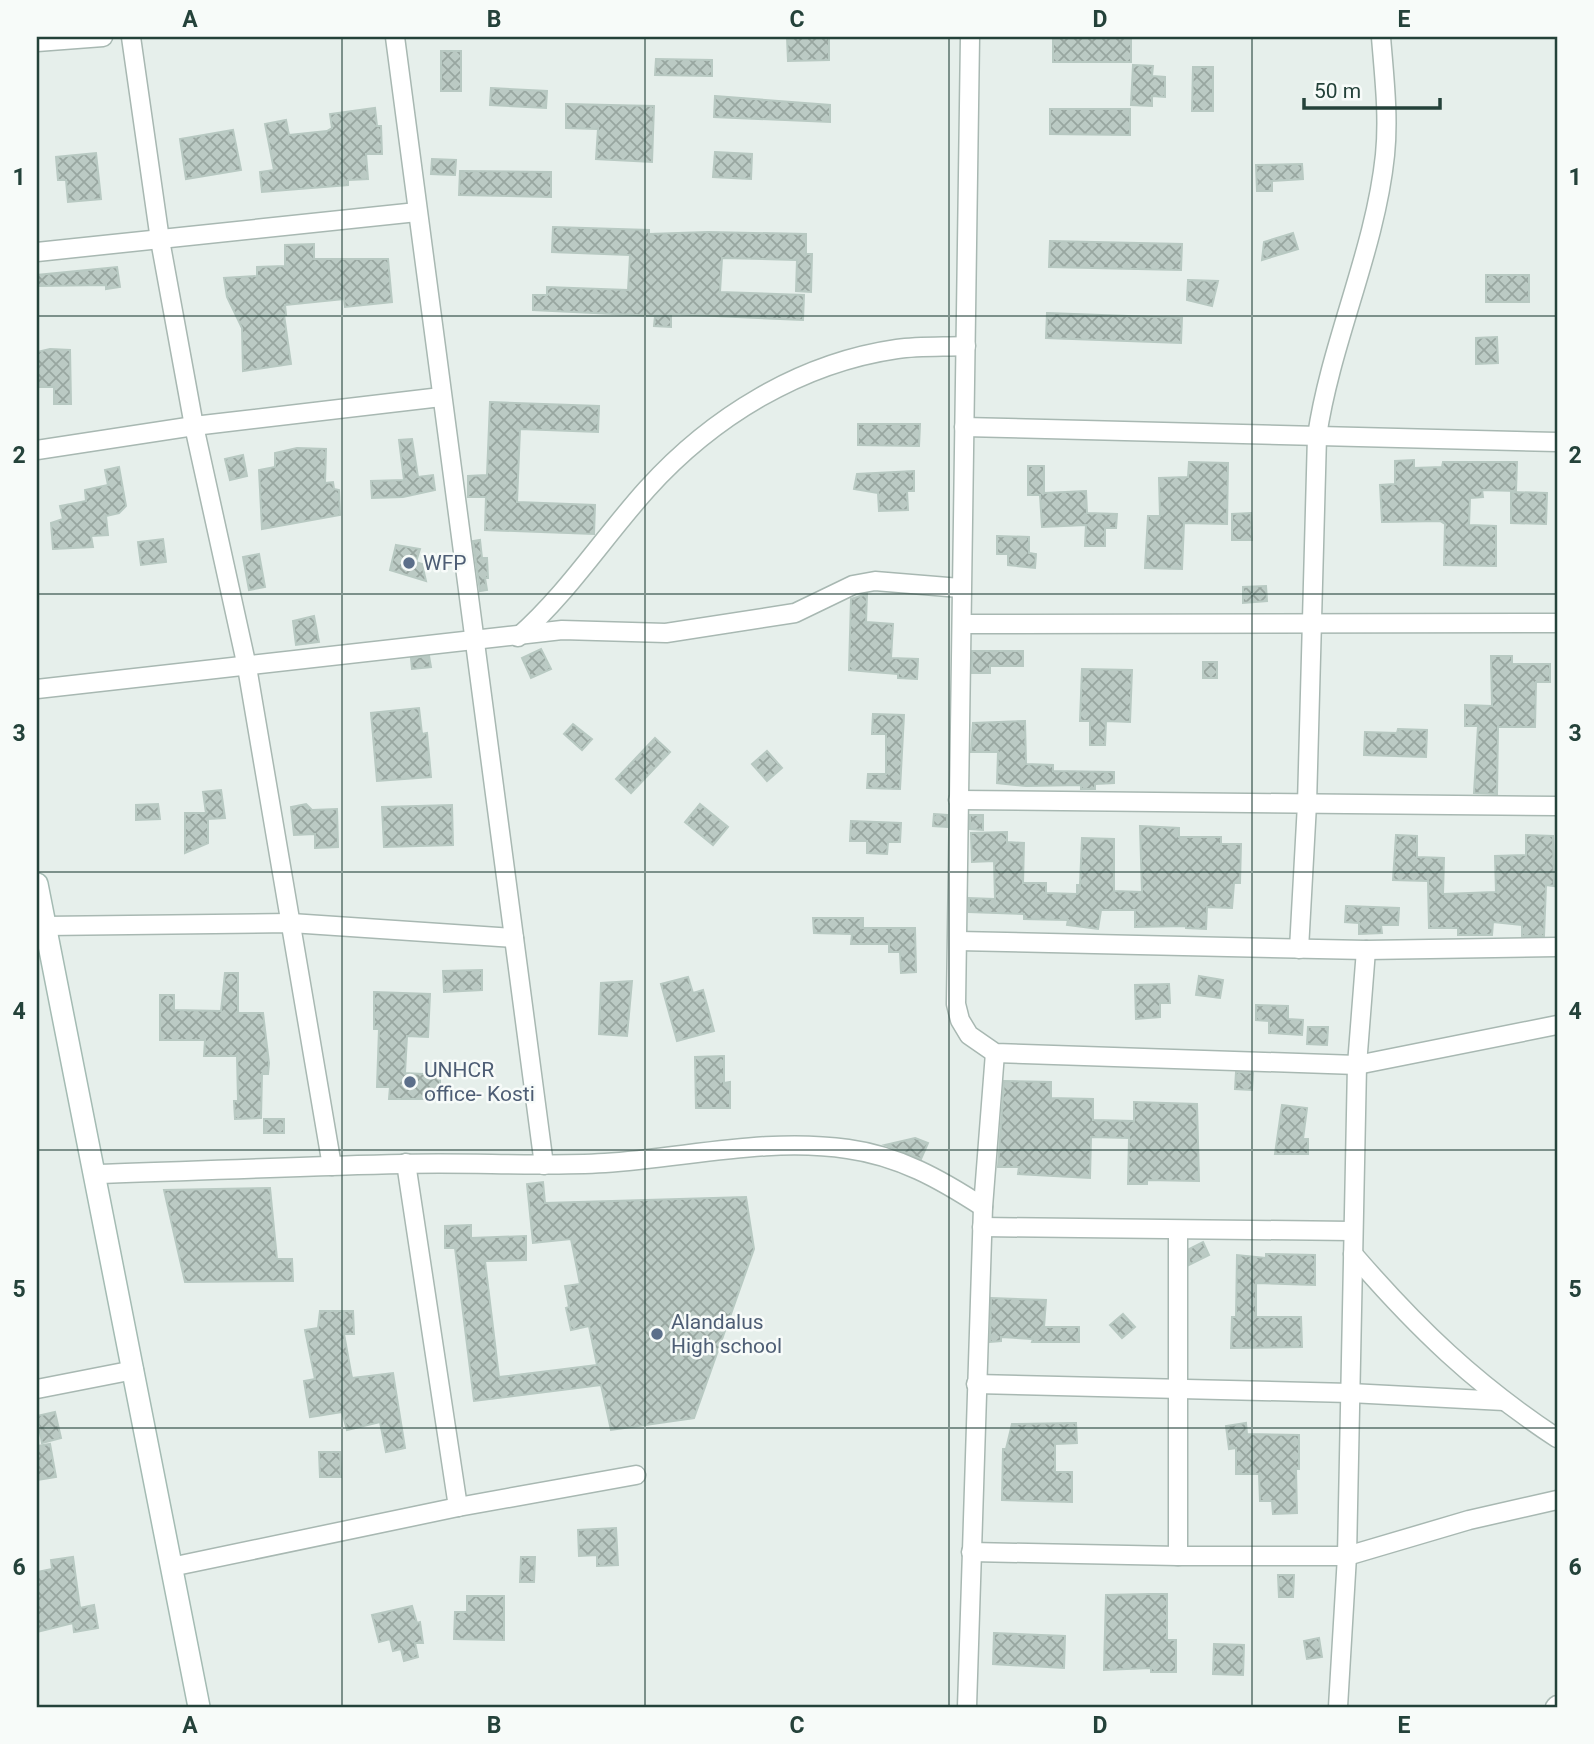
<svg xmlns="http://www.w3.org/2000/svg" width="1594" height="1744" font-family="Roboto,sans-serif">
<style>
.building{fill:url(#building-cross-hatch);stroke:#b8c9c2;stroke-width:2}
.lines{fill:none;stroke-linecap:round;stroke-linejoin:round}
.minor-casing{stroke:#a8b8b2;stroke-width:21}
.secondary-casing{stroke:#a4bbb3;stroke-width:24}
.minor{stroke:#fff;stroke-width:18}
.secondary{stroke:#fff;stroke-width:21}
.grid{fill:none;stroke:#24423a;stroke-width:2;stroke-opacity:0.55}
.service-dot{fill:#5c6f8a;stroke:#f7fbf9;stroke-width:2.5}
.labels{text-anchor:middle;dominant-baseline:central;stroke-width:5;stroke-linejoin:round;paint-order:stroke}
.service-label{font-size:21px;fill:#4e5e75;stroke:#f7fbf9;text-anchor:start}
.neatline{fill:none;stroke:#24423a;stroke-width:2.5}
.grid-label{font-size:23px;text-anchor:middle;font-weight:bold;fill:#24423a}
</style>
<defs>
<pattern id="building-cross-hatch" width="8" height="8" patternUnits="userSpaceOnUse" patternTransform="scale(1.75)"><rect width="8" height="8" fill="#bbcac4"/><path d="M0 0l8 8M0 8l8-8" fill="none" stroke="#98a6a0"/></pattern>
</defs>
<rect width="100%" height="100%" fill="#e6efeb"/>
<g class="building">
<polygon points="787,37 829,37 829,60 788,61"/>
<rect x="1053" y="37" width="78" height="25"/>
<rect x="441" y="51" width="20" height="40"/>
<polygon points="656,59 712,60 712,76 655,75"/>
<polygon points="1133,65 1153,66 1152,76 1165,77 1165,97 1152,96 1152,106 1131,105"/>
<polygon points="1193,67 1213,67 1213,111 1192,111"/>
<polygon points="491,88 547,91 546,108 490,105"/>
<polygon points="715,96 830,105 830,122 714,117"/>
<polygon points="566,104 654,106 652,162 596,159 598,129 566,128"/>
<polygon points="375,108 377,126 381,126 382,154 366,154 368,179 348,180 348,185 262,192 260,172 274,170 265,124 286,120 289,135 327,131 332,128 330,114"/>
<polygon points="1050,109 1130,109 1130,135 1050,134"/>
<polygon points="233,130 241,170 186,179 180,139"/>
<polygon points="715,152 752,154 751,179 713,177"/>
<polygon points="96,153 101,199 68,202 66,180 58,180 56,157"/>
<polygon points="432,159 456,160 455,175 431,174"/>
<polygon points="1302,164 1303,179 1272,181 1272,191 1257,191 1256,165"/>
<polygon points="460,171 551,172 551,197 459,195"/>
<polygon points="553,227 649,230 649,234 708,232 806,234 806,254 812,254 811,292 796,291 797,260 722,258 720,292 804,295 803,320 671,314 671,327 654,326 655,316 533,310 533,295 547,295 547,287 628,290 630,255 552,252"/>
<polygon points="1293,233 1298,249 1262,260 1264,242"/>
<polygon points="1050,241 1182,244 1181,270 1049,267"/>
<polygon points="314,244 314,259 388,259 392,302 345,307 344,299 285,305 286,315 284,315 291,364 243,371 242,328 227,297 224,278 257,276 257,267 285,266 285,245"/>
<polygon points="117,267 120,287 106,289 106,285 37,286 37,275"/>
<rect x="1486" y="275" width="43" height="27"/>
<polygon points="1188,280 1218,281 1212,306 1187,300"/>
<polygon points="1047,313 1182,318 1181,343 1046,338"/>
<polygon points="1497,337 1498,363 1476,364 1476,338"/>
<polygon points="50,349 70,350 71,404 54,404 54,387 37,387 37,352"/>
<polygon points="490,402 599,406 598,432 520,429 517,502 595,505 594,534 485,530 486,497 468,497 468,476 487,475"/>
<polygon points="858,424 920,424 919,446 858,445"/>
<polygon points="412,439 418,477 433,475 435,490 403,497 372,498 371,481 404,480 399,440"/>
<polygon points="297,448 326,449 325,483 333,482 334,489 339,490 340,515 262,529 259,470 275,467 275,453"/>
<polygon points="243,455 247,476 230,480 225,459"/>
<polygon points="1414,460 1414,468 1442,467 1443,462 1517,462 1516,491 1482,490 1483,497 1470,498 1469,525 1496,526 1496,566 1444,565 1445,524 1440,521 1382,522 1380,485 1395,484 1395,461"/>
<polygon points="1189,462 1228,463 1227,524 1184,523 1182,569 1145,568 1148,516 1160,516 1159,478 1188,477"/>
<polygon points="1028,466 1044,466 1044,493 1086,491 1087,513 1117,514 1116,528 1105,528 1105,546 1085,546 1086,525 1042,527 1040,495 1028,495"/>
<polygon points="119,467 126,506 119,513 106,516 108,535 91,536 93,547 53,549 51,523 63,519 60,506 86,501 85,490 108,485 105,470"/>
<polygon points="914,471 914,491 907,491 908,510 879,511 878,493 854,489 857,474"/>
<polygon points="1511,492 1547,493 1546,524 1511,523"/>
<polygon points="1251,513 1252,540 1232,540 1232,514"/>
<polygon points="997,536 1029,537 1029,553 1036,554 1035,568 1008,565 1008,554 997,554"/>
<polygon points="163,539 166,562 141,565 138,542"/>
<polygon points="480,540 482,558 487,558 488,578 485,578 487,590 480,591 473,541"/>
<polygon points="396,545 420,549 416,562 422,564 426,581 390,570"/>
<polygon points="259,554 265,587 249,590 243,557"/>
<polygon points="1266,586 1267,601 1243,603 1243,587"/>
<polygon points="867,594 866,622 893,624 891,658 918,659 917,679 898,678 898,674 849,670 851,599"/>
<polygon points="314,616 319,642 296,645 293,621"/>
<polygon points="541,649 551,669 531,678 522,658"/>
<polygon points="972,651 1023,651 1023,666 990,666 990,673 972,673"/>
<polygon points="429,656 431,667 412,669 411,658"/>
<polygon points="1491,656 1512,656 1512,664 1550,664 1550,682 1536,682 1535,727 1498,727 1497,794 1474,793 1478,726 1465,726 1465,705 1492,706"/>
<rect x="1203" y="662" width="14" height="16"/>
<polygon points="1082,669 1132,670 1130,722 1106,721 1105,745 1090,745 1090,721 1080,721"/>
<polygon points="419,708 422,734 427,733 431,777 377,781 371,713"/>
<polygon points="873,714 904,715 900,789 867,788 868,774 886,774 886,734 872,734"/>
<polygon points="1025,721 1026,764 1053,765 1053,771 1114,772 1114,783 1095,784 1095,789 1081,789 1081,785 1026,786 997,783 998,752 971,752 973,723"/>
<polygon points="573,724 592,739 582,750 564,734"/>
<polygon points="1398,729 1427,730 1426,757 1364,755 1365,732 1397,733"/>
<polygon points="655,738 670,752 631,793 616,779"/>
<polygon points="767,751 782,768 767,781 752,764"/>
<polygon points="221,790 225,818 208,819 208,843 185,853 185,813 206,813 203,792"/>
<polygon points="158,804 160,819 136,820 136,805"/>
<polygon points="306,804 312,810 337,809 338,847 315,848 315,834 294,835 291,807"/>
<polygon points="700,804 728,827 713,845 685,822"/>
<polygon points="452,805 453,845 384,847 382,807"/>
<polygon points="934,814 947,815 947,827 933,826"/>
<polygon points="970,815 983,815 983,830 970,829"/>
<polygon points="851,821 901,823 900,842 888,842 887,854 867,853 867,841 850,841"/>
<polygon points="1140,826 1179,828 1179,837 1221,837 1221,844 1241,844 1240,883 1234,883 1232,908 1207,907 1206,929 1186,928 1186,926 1135,927 1135,910 1101,910 1098,929 1067,925 1068,920 1024,919 1024,914 969,912 969,898 995,899 994,861 972,862 971,833 1007,832 1007,842 1024,843 1023,883 1046,883 1046,893 1077,894 1077,885 1080,885 1082,838 1114,839 1114,891 1142,892"/>
<polygon points="1396,835 1417,836 1417,857 1444,858 1443,894 1496,892 1495,856 1526,855 1526,835 1553,836 1554,886 1546,885 1544,936 1522,936 1522,925 1493,922 1492,935 1458,935 1458,928 1429,928 1428,881 1393,880"/>
<polygon points="1346,906 1399,908 1398,925 1381,925 1382,933 1359,934 1359,923 1345,922"/>
<polygon points="813,918 863,918 863,928 915,928 916,972 901,973 900,952 889,952 889,944 851,944 852,934 814,933"/>
<polygon points="482,970 482,990 444,992 443,971"/>
<polygon points="225,973 238,973 238,1013 263,1013 269,1063 268,1074 262,1074 261,1118 235,1119 234,1101 238,1101 237,1056 204,1056 205,1040 160,1040 160,995 174,995 174,1010 221,1011"/>
<polygon points="1199,976 1223,980 1220,998 1196,995"/>
<polygon points="688,977 693,993 703,990 714,1031 677,1041 661,984"/>
<polygon points="632,981 627,1036 599,1034 601,983"/>
<polygon points="1169,984 1170,1003 1160,1003 1160,1017 1136,1019 1135,985"/>
<polygon points="374,992 430,994 428,1037 407,1036 405,1073 440,1075 440,1099 389,1099 390,1087 377,1087 379,1029 374,1029"/>
<polygon points="1256,1005 1288,1006 1288,1019 1303,1020 1302,1035 1269,1033 1269,1021 1256,1020"/>
<polygon points="1308,1027 1328,1027 1327,1045 1307,1044"/>
<polygon points="724,1056 724,1083 730,1082 730,1108 696,1108 695,1057"/>
<polygon points="1236,1072 1253,1073 1252,1090 1235,1089"/>
<polygon points="1004,1081 1051,1082 1051,1098 1093,1099 1093,1120 1134,1121 1134,1102 1197,1104 1199,1181 1147,1180 1147,1184 1128,1184 1129,1138 1091,1137 1090,1178 1018,1174 1019,1167 998,1167"/>
<polygon points="1282,1105 1307,1108 1303,1139 1308,1139 1308,1154 1275,1154"/>
<rect x="264" y="1119" width="20" height="14"/>
<polygon points="915,1138 928,1143 921,1159 885,1145"/>
<polygon points="543,1182 545,1203 746,1197 754,1249 694,1418 611,1430 601,1385 474,1401 455,1248 445,1248 445,1226 471,1225 471,1238 526,1236 526,1260 485,1261 499,1377 597,1365 589,1326 571,1330 566,1308 569,1307 565,1286 580,1284 571,1239 533,1243 527,1184"/>
<polygon points="270,1188 277,1259 292,1259 293,1281 185,1282 164,1190"/>
<polygon points="1203,1242 1209,1255 1189,1265 1189,1249"/>
<polygon points="1266,1254 1315,1255 1315,1285 1256,1283 1256,1317 1301,1317 1302,1347 1231,1348 1232,1317 1236,1317 1237,1255 1266,1258"/>
<polygon points="991,1298 1046,1300 1044,1327 1079,1327 1079,1342 1032,1342 1033,1339 1001,1337 1001,1341 990,1342"/>
<polygon points="320,1311 353,1311 354,1334 344,1334 352,1378 393,1373 405,1448 386,1452 380,1422 347,1430 342,1412 310,1417 304,1381 315,1379 305,1330 318,1328"/>
<polygon points="1123,1314 1135,1327 1122,1338 1110,1325"/>
<polygon points="55,1412 61,1438 42,1443 37,1416"/>
<polygon points="1076,1423 1077,1443 1055,1444 1055,1472 1072,1472 1072,1502 1002,1500 1003,1449 1006,1449 1012,1424"/>
<polygon points="1246,1423 1247,1434 1299,1435 1299,1469 1296,1469 1297,1513 1273,1514 1272,1501 1260,1501 1259,1474 1236,1474 1236,1448 1229,1449 1226,1426"/>
<polygon points="50,1444 56,1477 37,1480 37,1446"/>
<polygon points="319,1452 340,1452 341,1477 320,1477"/>
<polygon points="616,1528 618,1565 597,1566 597,1555 579,1556 578,1530"/>
<polygon points="73,1557 80,1608 94,1605 98,1628 74,1632 73,1623 37,1632 37,1572 52,1569 51,1560"/>
<polygon points="521,1557 535,1557 534,1582 520,1582"/>
<polygon points="1278,1575 1294,1575 1293,1597 1279,1597"/>
<polygon points="1150,1594 1167,1594 1167,1640 1176,1640 1176,1672 1151,1672 1151,1668 1104,1670 1106,1595"/>
<polygon points="467,1596 504,1596 504,1640 454,1639 455,1612 467,1612"/>
<polygon points="412,1606 417,1623 420,1622 423,1643 415,1643 418,1657 404,1661 401,1649 393,1651 390,1639 379,1642 372,1615"/>
<polygon points="994,1633 1065,1636 1064,1668 993,1664"/>
<polygon points="1319,1638 1322,1657 1307,1659 1304,1641"/>
<polygon points="1214,1644 1244,1645 1243,1675 1213,1674"/>
</g>
<g class="lines">
<g class="minor-casing">
<g id="minor">
<polyline points="131,37 160,240 194,426 247,667 332,1166"/>
<polyline points="395,37 544,1165"/>
<polyline points="970,37 956,1004 960,1020 969,1035 995,1053 1357,1065 1557,1025"/>
<polyline points="37,42 103,37"/>
<polyline points="37,252 417,212"/>
<polyline points="964,427 1557,442"/>
<polyline points="37,450 194,426 441,397"/>
<polyline points="962,624 1557,623"/>
<path d="M518,637C567,594 603,538 647,489C712,417 800,363 897,349C919,346 943,347 966,346"/>
<polyline points="37,689 562,630 666,633 795,613 853,585 875,581 960,588"/>
<polyline points="958,800 1557,806"/>
<polyline points="45,926 291,923 514,938"/>
<polyline points="958,941 1366,950 1557,947"/>
<path d="M1299,949L1307,804L1317,436C1331,341 1375,251 1385,155C1389,116 1384,75 1381,37"/>
<polyline points="406,1163 458,1507"/>
<path d="M96,1174C198,1171 301,1166 403,1164C471,1162 538,1167 605,1163C686,1158 766,1137 848,1149C899,1156 940,1179 983,1207"/>
<polyline points="982,1227 1352,1231"/>
<path d="M1353,1254C1417,1328 1475,1384 1557,1438"/>
<polyline points="976,1384 1350,1393 1504,1401"/>
<polyline points="37,1389 134,1370"/>
<polyline points="971,1552 1178,1556 1347,1556 1469,1520 1557,1500"/>
<polyline points="1178,1556 1178,1230"/>
<polyline points="171,1567 458,1507 636,1475"/>
<polyline points="967,1707 983,1207 995,1053"/>
<polyline points="1338,1707 1347,1556 1357,1065 1366,950"/>
<polyline points="1555,1707 1557,1705"/>
</g>
</g>
<g class="secondary-casing">
<polyline id="secondary" points="37,884 199,1707"/>
</g>
<use href="#minor" class="minor"/>
<use href="#secondary" class="secondary"/>
</g>
<path class="grid" d="M342,37V1707M645,37V1707M949,37V1707M1252,37V1707M37,316H1557M37,594H1557M37,872H1557M37,1150H1557M37,1428H1557"/>
<g class="service-dot">
<circle cx="409" cy="563" r="7"/>
<circle cx="410" cy="1082" r="7"/>
<circle cx="657" cy="1334" r="7"/>
</g>
<g class="labels">
<g class="service-label">
<text x="423" y="563">WFP</text>
<text x="424" y="1070">UNHCR<tspan x="424" dy="24">office- Kosti</tspan></text>
<text x="671" y="1322">Alandalus<tspan x="671" dy="24">High school</tspan></text>
</g>
</g>
<rect width="1594" height="1744" fill="none" stroke="#f7fbf9" stroke-width="77"/>
<path d="M1304 98v10h136v-10" fill="none" stroke="#24423a" stroke-width="3.5"/>
<text x="1314" y="98" font-size="21" fill="#24423a" stroke="#f7fbf9" stroke-width="5" paint-order="stroke">50 m</text>
<rect x="38" y="38" width="1518" height="1668" class="neatline"/>
<g class="grid-label">
<text x="190" y="27">A</text>
<text x="494" y="27">B</text>
<text x="797" y="27">C</text>
<text x="1100" y="27">D</text>
<text x="1404" y="27">E</text>
<text x="19" y="185">1</text>
<text x="1575" y="185">1</text>
<text x="19" y="463">2</text>
<text x="1575" y="463">2</text>
<text x="19" y="741">3</text>
<text x="1575" y="741">3</text>
<text x="19" y="1019">4</text>
<text x="1575" y="1019">4</text>
<text x="19" y="1297">5</text>
<text x="1575" y="1297">5</text>
<text x="19" y="1575">6</text>
<text x="1575" y="1575">6</text>
<text x="190" y="1733">A</text>
<text x="494" y="1733">B</text>
<text x="797" y="1733">C</text>
<text x="1100" y="1733">D</text>
<text x="1404" y="1733">E</text>
</g>
</svg>
